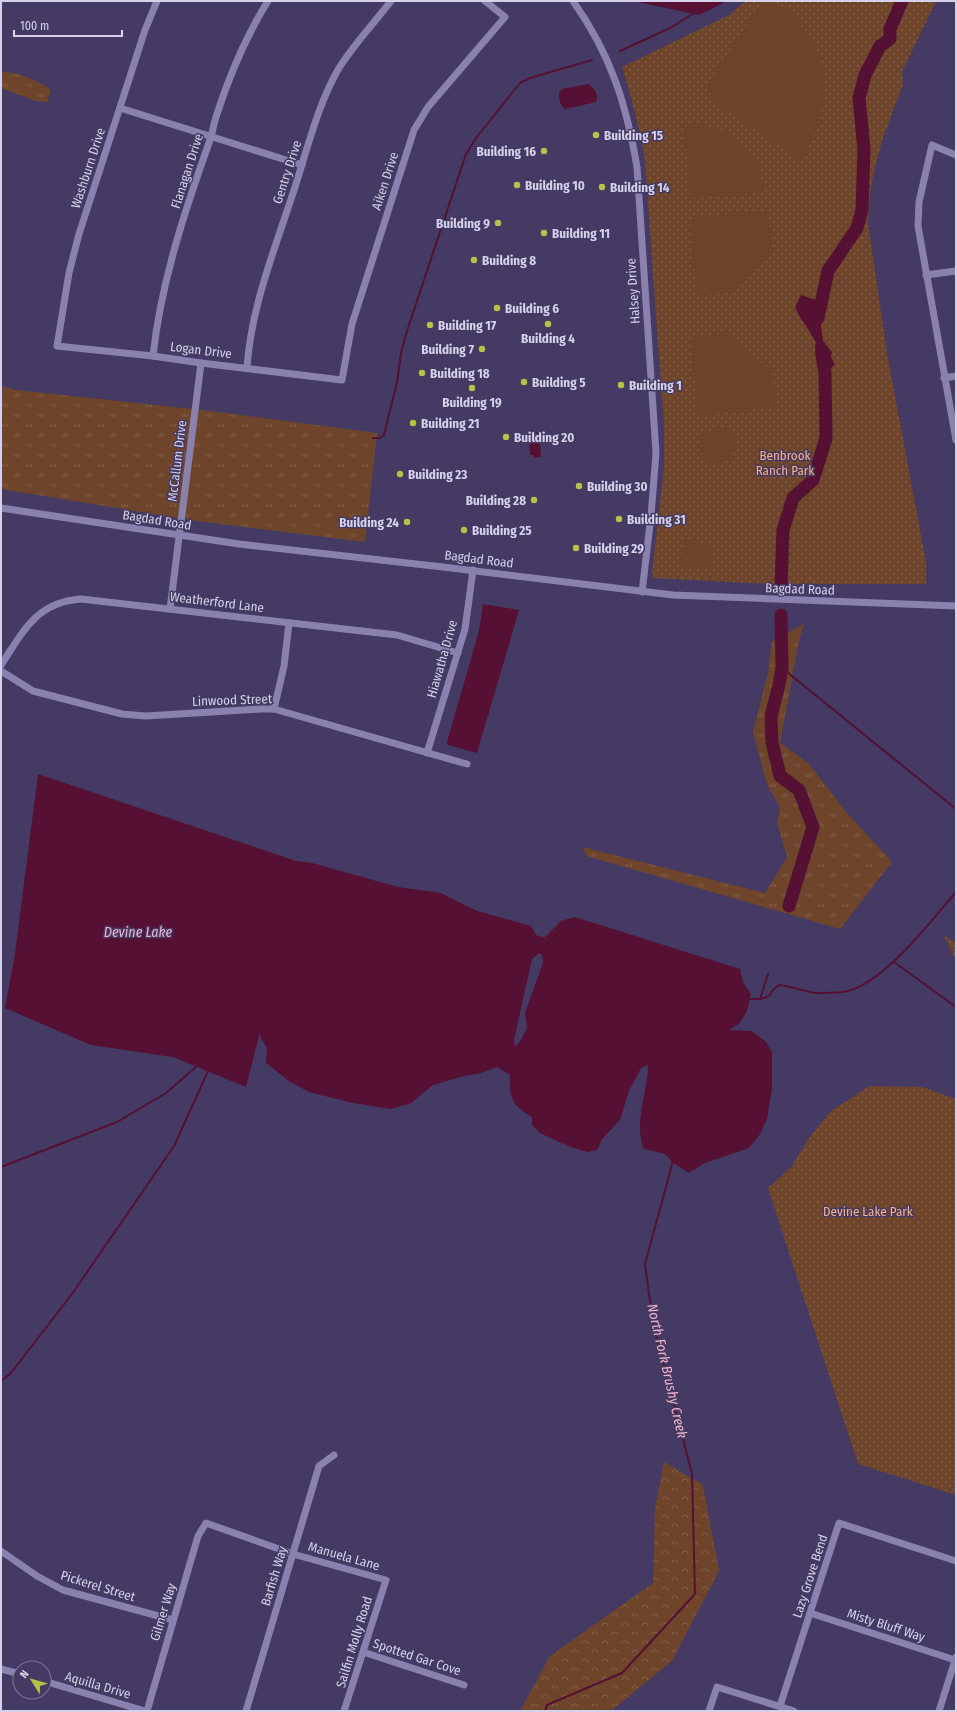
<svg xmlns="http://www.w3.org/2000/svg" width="957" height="1712" font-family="'Fira Sans Condensed',sans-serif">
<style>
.grass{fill:url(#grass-tufts)}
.forest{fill:url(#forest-crowns)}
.park{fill:url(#park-dots)}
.pitch{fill:#6e452a}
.water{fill:#551033;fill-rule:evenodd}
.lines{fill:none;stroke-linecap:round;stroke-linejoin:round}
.stream{stroke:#551033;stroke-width:2}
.river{stroke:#551033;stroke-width:13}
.minor{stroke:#8a81af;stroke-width:7}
.poi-dot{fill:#b7c148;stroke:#443a63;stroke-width:1.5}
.labels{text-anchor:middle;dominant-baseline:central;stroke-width:3;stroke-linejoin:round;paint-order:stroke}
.poi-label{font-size:13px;font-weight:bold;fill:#d5d1ea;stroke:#443a63;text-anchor:start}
.street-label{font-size:13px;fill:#d5d1ea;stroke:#443a63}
.park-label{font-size:13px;fill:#fbb07f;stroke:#443a63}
.water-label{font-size:14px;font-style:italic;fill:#f3b3cc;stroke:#443a63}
</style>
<defs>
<pattern id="grass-tufts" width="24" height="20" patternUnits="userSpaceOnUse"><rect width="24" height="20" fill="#6e452a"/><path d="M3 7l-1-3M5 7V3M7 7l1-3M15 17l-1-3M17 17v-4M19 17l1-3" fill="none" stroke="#825f49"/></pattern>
<pattern id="forest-crowns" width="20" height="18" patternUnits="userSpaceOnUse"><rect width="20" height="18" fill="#6e452a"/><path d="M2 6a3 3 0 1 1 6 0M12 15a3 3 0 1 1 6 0" fill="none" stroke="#825f49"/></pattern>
<pattern id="park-dots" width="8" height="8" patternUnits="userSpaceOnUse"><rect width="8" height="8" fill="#6e452a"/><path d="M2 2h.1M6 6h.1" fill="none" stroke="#825f49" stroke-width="1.8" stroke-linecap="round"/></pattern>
</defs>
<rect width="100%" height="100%" fill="#443a63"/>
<g class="grass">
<path d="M1,71C18,73 37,79 51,90L47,102L36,101L1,88Z"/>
<polygon points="1,386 16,390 202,410 377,433 365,542 196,521 1,489"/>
<polygon points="804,624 798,645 780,743 808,763 847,813 892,862 840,929 587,856 582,847 765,893 787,857 777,823 780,807 767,785 753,732 768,673 772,641"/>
</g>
<polygon class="forest" points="664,1462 703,1485 719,1571 672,1661 611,1711 520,1711 550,1656 653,1583 655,1509"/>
<g class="park">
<path d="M745,1H936L902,72L903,84L883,138L875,167L870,193L868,223L887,353L926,562V584H768L653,578L652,572L664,467V427L645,161C640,129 632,99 622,67L731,14Z"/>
<polygon points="944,935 956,943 956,961"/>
<polygon points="870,1086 922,1087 956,1099 956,1495 858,1464 768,1188 792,1166 809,1138 831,1111"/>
</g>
<g class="pitch">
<path d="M763,1C777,1 787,9 796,19C836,62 830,114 800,160L711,100L708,84Z"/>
<path d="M698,125C738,129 761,153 764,193L694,198L689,193L684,126Z"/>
<polygon points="769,211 772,248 734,292 696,295 690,222 695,216"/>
<polygon points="729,333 773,372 775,408 704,415 696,410 691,336"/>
<path d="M727,428C738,437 737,446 731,458C719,464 714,465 702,458L701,434L703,431Z"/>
<polygon points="685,540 713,544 714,558 709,568 684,570 680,566"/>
</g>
<g class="water">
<polygon points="633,1 727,1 699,15"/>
<path d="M589,84C595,90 599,93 596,102L565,109C560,105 559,100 559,93L562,89Z"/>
<path d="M801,295L825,303L820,317L823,341L832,352L831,356L835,365L832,367L829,373L824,372C818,365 813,352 816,343C810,330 800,320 795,307Z"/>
<polygon points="539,432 541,457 534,458 533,455 530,455 529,436 533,436 533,433"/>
<polygon points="483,604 519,610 477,753 448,745 447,742 479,631"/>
<path d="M38,774L296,861L312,863L398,887L441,893L477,911L531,926L536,935L544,938L561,921L575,917L740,969L743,982L751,994L747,1011L740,1023L729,1030L752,1031L766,1042L772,1052V1088L767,1119L760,1134L749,1148L705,1163L689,1173L673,1163L665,1154L644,1149C633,1124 648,1091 648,1065L641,1068L629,1091L620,1120L602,1139L597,1150L587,1152L568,1146L540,1133L532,1125V1117C513,1106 508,1097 510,1075L497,1067L478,1074L464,1076L433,1085L411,1103L391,1109L353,1103L309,1092L289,1081L266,1063L267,1048L260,1036L261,1028L246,1087L173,1057L91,1045L5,1008L15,954ZM539,953L542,955L543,963L525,1013L527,1028L521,1040L515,1047L514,1040L532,959Z"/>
</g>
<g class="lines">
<g class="stream">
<polyline points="620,51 670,28 694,13"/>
<polyline points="373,438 380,438 384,435 397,382 401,353 406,334 466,154 476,138 520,83 530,78 592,60"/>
<polyline points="782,668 956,809"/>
<polyline points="894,962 956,1007"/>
<polyline points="749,999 760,999 768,974"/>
<path d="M760,999L769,996L773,990L779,985C792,986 803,991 815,993C823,993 834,993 843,992C881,987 931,921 956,892"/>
<polyline points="1,1167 117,1122 166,1093 197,1066"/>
<polyline points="1,1381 11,1373 72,1294 174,1146 208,1071"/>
<polyline points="545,1711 547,1705 622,1673 695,1594 692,1474 653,1323 645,1264 673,1161"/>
</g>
<g class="river">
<polyline points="818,318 828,271 857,228 862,210 864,149 859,98 865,75 880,46 890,39 890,29 902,1"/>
<polyline points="781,585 783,530 793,498 813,480 826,438 825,373 822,355"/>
<polyline points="781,615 782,668 779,685 771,716 772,742 780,776 799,790 813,827 789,906"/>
</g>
<g class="minor">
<polyline points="157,1 145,30 79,234 69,273 57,346 153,356 201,363 342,380 352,324 414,130 428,107 505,17 485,1"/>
<path d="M573,1C611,55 626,103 637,167L656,453L651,516L642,592"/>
<polyline points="120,108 302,165"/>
<polyline points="956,155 932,145 919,202 918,226 956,440"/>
<polyline points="926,275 956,271"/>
<path d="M153,356C161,282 185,210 210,140C213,131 214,122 217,114C230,74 246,36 268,1"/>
<path d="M247,368C251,306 276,246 295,187C308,147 318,104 339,68C354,44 374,23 391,1"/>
<polyline points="944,378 956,376"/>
<polyline points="1,508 239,544 443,567 673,595 956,606"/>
<polyline points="170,609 201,363"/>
<path d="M1,665C23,632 36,602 81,599L397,635L458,653"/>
<polyline points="1,671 33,691 122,714 146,716 261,709 274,709 467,764"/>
<polyline points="274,709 284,666 289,623"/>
<polyline points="427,753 465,629 473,570"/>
<polyline points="1,1551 37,1576 63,1590 173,1620"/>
<polyline points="810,1613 955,1660"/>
<polyline points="363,1652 464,1685"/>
<polyline points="1,1669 20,1674"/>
<polyline points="44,1681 145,1711"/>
<polyline points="780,1706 839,1523 956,1561"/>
<polyline points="147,1711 198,1536 206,1523 293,1554 386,1580 344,1711"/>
<polyline points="246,1711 319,1466 334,1455"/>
<polyline points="709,1711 717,1687 794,1711"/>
<polyline points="939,1711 956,1657"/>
</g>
</g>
<g class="poi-dot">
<circle cx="596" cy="135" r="4"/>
<circle cx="544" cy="151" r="4"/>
<circle cx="517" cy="185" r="4"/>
<circle cx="602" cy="187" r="4"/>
<circle cx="498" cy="223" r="4"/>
<circle cx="544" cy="233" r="4"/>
<circle cx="474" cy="260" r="4"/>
<circle cx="497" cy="308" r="4"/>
<circle cx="548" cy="324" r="4"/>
<circle cx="430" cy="325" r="4"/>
<circle cx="482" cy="349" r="4"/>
<circle cx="422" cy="373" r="4"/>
<circle cx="524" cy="382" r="4"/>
<circle cx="621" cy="385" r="4"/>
<circle cx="472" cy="388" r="4"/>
<circle cx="413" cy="423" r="4"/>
<circle cx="506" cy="437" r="4"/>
<circle cx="400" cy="474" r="4"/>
<circle cx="579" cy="486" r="4"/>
<circle cx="534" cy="500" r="4"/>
<circle cx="619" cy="519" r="4"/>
<circle cx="407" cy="522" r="4"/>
<circle cx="464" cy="530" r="4"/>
<circle cx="576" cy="548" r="4"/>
</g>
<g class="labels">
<g class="poi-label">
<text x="604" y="135">Building 15</text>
<text x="536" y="151" text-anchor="end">Building 16</text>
<text x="525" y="185">Building 10</text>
<text x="610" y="187">Building 14</text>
<text x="490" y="223" text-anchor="end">Building 9</text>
<text x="552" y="233">Building 11</text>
<text x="482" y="260">Building 8</text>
<text x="505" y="308">Building 6</text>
<text x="438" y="325">Building 17</text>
<text x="548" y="338" text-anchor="middle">Building 4</text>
<text x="474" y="349" text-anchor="end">Building 7</text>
<text x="430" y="373">Building 18</text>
<text x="532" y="382">Building 5</text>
<text x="629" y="385">Building 1</text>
<text x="472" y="402" text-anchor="middle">Building 19</text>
<text x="421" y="423">Building 21</text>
<text x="514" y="437">Building 20</text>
<text x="408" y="474">Building 23</text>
<text x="587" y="486">Building 30</text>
<text x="526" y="500" text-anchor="end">Building 28</text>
<text x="627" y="519">Building 31</text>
<text x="399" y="522" text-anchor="end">Building 24</text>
<text x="472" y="530">Building 25</text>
<text x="584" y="548">Building 29</text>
</g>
<g class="street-label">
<text transform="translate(88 168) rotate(-72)">Washburn Drive</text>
<text transform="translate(187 171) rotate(-72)">Flanagan Drive</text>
<text transform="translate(287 172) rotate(-72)">Gentry Drive</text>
<text transform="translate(385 181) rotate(-72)">Aiken Drive</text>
<text transform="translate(633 291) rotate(-94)">Halsey Drive</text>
<text transform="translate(201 350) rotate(7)">Logan Drive</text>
<text transform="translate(177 461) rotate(-83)">McCallum Drive</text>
<text transform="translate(157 520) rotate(9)">Bagdad Road</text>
<text transform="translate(479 559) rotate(7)">Bagdad Road</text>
<text transform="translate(800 589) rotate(2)">Bagdad Road</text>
<text transform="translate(217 602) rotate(7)">Weatherford Lane</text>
<text transform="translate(442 659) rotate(-74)">Hiawatha Drive</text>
<text transform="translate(232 700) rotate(-2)">Linwood Street</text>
<text transform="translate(344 1556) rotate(16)">Manuela Lane</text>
<text transform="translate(274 1576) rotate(-73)">Barfish Way</text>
<text transform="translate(810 1576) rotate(-72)">Lazy Grove Bend</text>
<text transform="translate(98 1586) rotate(17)">Pickerel Street</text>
<text transform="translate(163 1612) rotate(-73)">Gilmer Way</text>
<text transform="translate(886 1625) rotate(18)">Misty Bluff Way</text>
<text transform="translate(354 1642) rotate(-73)">Sailfin Molly Road</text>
<text transform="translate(417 1657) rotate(18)">Spotted Gar Cove</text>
<text transform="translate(98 1685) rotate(16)">Aquilla Drive</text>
</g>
<g class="park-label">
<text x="785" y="455">Benbrook<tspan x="785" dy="15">Ranch Park</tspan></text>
<text x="868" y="1211">Devine Lake Park</text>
</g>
<g class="water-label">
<text x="138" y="932">Devine Lake</text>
<text transform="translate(667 1371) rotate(77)">North Fork Brushy Creek</text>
</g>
</g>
<rect width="957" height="1712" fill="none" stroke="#d5d1ea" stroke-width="4"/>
<g transform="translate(32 1680) rotate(307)"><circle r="19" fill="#443a63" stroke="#7e7699"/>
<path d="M0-3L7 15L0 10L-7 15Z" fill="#b7c148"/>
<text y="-6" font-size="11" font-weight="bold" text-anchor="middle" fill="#d5d1ea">N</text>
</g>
<path d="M14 30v6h108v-6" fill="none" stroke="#d5d1ea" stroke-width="2"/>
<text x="20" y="30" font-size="12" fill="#d5d1ea" stroke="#443a63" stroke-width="3" paint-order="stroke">100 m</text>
</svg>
